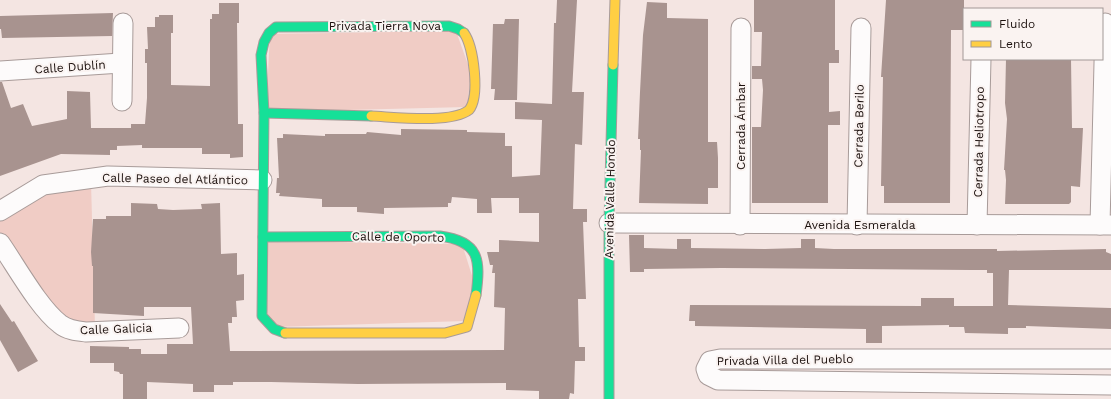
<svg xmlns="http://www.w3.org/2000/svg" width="1111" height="399" font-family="'Work Sans',sans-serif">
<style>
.green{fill:#f0ccc5}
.building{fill:#a8938f}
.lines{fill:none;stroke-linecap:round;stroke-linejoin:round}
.street-casing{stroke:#a89b99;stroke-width:21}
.fast-casing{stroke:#a89b99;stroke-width:11}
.slow-casing{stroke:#a89b99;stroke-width:11}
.street{stroke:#fdfbfb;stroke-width:19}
.fast{stroke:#16e098;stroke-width:9}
.slow{stroke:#ffcf43;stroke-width:9}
.labels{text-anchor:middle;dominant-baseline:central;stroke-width:4;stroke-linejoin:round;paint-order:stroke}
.street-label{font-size:12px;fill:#1b100d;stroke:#faf3f1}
</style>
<rect width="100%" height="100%" fill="#f4e5e2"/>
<g class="green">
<polygon points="456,31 471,73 467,107 266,112 270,34"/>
<polygon points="91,182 95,327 61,325 0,238 0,215 44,188"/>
<polygon points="268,241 462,244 474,282 465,321 275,327 266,316"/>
</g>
<g class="building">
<polygon points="557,0 577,0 572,92 584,92 582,145 575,144 573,209 587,209 587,222 583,222 586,299 578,299 579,347 585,347 585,361 575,361 574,394 570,393 569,399 539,399 539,391 506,390 506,383 358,384 271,382 233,382 233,385 214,385 214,392 193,392 193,384 147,382 147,399 123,399 123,374 120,374 119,372 114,371 114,363 90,363 90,346 129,347 129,349 141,349 141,354 167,354 167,344 193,344 191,307 144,307 144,316 93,313 93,266 92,266 91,252 93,219 106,219 106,216 131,216 131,203 157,204 158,209 173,210 202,209 201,204 220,203 221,254 237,253 237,275 244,274 244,300 236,301 237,317 232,317 232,323 228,323 230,351 504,350 505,308 494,307 495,273 492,273 493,265 490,265 487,252 499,252 499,240 539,242 539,213 519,213 519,198 491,198 492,213 477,213 477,199 452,197 451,203 448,203 448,207 384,208 384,214 357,212 357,207 322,207 322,199 279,196 280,193 276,193 277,178 279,178 277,138 283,138 283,134 325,136 325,134 366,134 367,132 401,135 401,129 467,130 467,132 505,133 505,146 512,146 512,177 540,175 542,120 515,119 515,102 552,104 554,23 556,23"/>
<polygon points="754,0 835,0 835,50 839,50 839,63 829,63 829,112 840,111 840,125 828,125 828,203 752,203 752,127 761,127 763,90 762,79 752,79 752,66 761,66 762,32 754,32"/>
<polygon points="886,0 964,0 964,30 951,30 950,203 884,203 884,186 881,186 883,77 881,77"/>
<polygon points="647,2 667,3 667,18 708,19 708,142 717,142 718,158 718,188 708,188 708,204 639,203 641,150 640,150 640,139 638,139 640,92 643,35"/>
<polygon points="219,3 239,3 239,23 237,23 238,124 243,124 243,157 230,158 230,154 202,154 202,148 142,148 142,145 117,146 117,150 110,150 110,155 61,154 0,176 0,82 2,82 11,108 23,104 32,126 67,119 67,91 90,92 91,128 131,128 131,124 145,124 147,98 147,63 145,63 145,49 148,49 147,27 155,27 155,17 159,17 159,15 173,15 173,33 171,33 171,85 210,86 210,19 212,19 212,14 219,14"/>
<polygon points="113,13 112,36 2,38 1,29 0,29 0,16"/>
<polygon points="505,19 519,19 517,100 494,100 495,89 491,89 493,24 504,24"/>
<polygon points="1006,59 1071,59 1072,128 1083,128 1080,187 1071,186 1071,202 1069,204 1005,204 1006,180 1005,170 1004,170 1007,119 1005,103"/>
<polygon points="629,235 644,235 644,248 677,249 677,239 691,239 691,248 765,249 801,248 801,239 815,239 815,248 834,249 997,249 997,251 1106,249 1106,252 1111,254 1111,270 1009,270 1008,305 1111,308 1111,329 1026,326 1026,328 1008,328 1008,334 965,333 964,327 949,327 949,325 882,326 882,343 866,343 866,329 695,326 695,321 689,321 690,305 921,306 921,298 954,298 954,306 993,306 993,273 987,273 987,270 970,270 721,268 644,269 644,272 630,272"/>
<polygon points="0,304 12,322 14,321 38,361 18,372 0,340"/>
</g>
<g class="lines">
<g class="street-casing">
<g id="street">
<polyline points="0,71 121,63"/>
<polyline points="122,101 123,23"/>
<polyline points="0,211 43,185 108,176 262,180"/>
<polyline points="609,223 1111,225"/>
<polyline points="740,225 741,28"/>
<polyline points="857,225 861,28"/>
<polyline points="977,225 981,59"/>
<polyline points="1100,225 1105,23"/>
<path d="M0,243C16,266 39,308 60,324C67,330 77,331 86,332L179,328"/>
<polyline points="1111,359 720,359 710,361 706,369 708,375 718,380 1111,385"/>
</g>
</g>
<g class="fast-casing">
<g id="fast">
<polyline points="264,113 371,116"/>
<path d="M263,237L440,236C479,241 481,259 476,295"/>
<polyline points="285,333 274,329 262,316 264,113 261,55 264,42 269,33 276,27 449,26 458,29 464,33"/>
<polyline points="609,399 609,223 613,65"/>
</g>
</g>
<g class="slow-casing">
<g id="slow">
<polyline points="613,65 615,0"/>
<path d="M371,116C395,117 451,124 469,110C480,97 474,47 464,33"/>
<polyline points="285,333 445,333 467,327 476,295"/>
</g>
</g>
<use href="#street" class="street"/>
<use href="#fast" class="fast"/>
<use href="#slow" class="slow"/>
</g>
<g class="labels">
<g class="street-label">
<text x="385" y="26">Privada Tierra Nova</text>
<text transform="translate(70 67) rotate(-4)">Calle Dublín</text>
<text transform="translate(741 126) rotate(-90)">Cerrada Ámbar</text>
<text transform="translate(859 126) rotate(-89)">Cerrada Berilo</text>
<text transform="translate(979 142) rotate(-89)">Cerrada Heliotropo</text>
<text transform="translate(175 179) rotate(1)">Calle Paseo del Atlántico</text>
<text transform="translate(610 199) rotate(-89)">Avenida Valle Hondo</text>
<text x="860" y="225">Avenida Esmeralda</text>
<text transform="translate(398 237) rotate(1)">Calle de Oporto</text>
<text transform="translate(116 329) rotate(-2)">Calle Galicia</text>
<text transform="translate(785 360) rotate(-1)">Privada Villa del Pueblo</text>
</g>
</g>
<rect x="963" y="8" width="140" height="52" fill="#faf3f1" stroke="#a19896"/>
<rect x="971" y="21" width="20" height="6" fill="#16e098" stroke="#a19896"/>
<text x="999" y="28" font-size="12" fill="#1b100d">Fluido</text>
<rect x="971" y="41" width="20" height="6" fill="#ffcf43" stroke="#a19896"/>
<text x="999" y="48" font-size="12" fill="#1b100d">Lento</text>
</svg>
